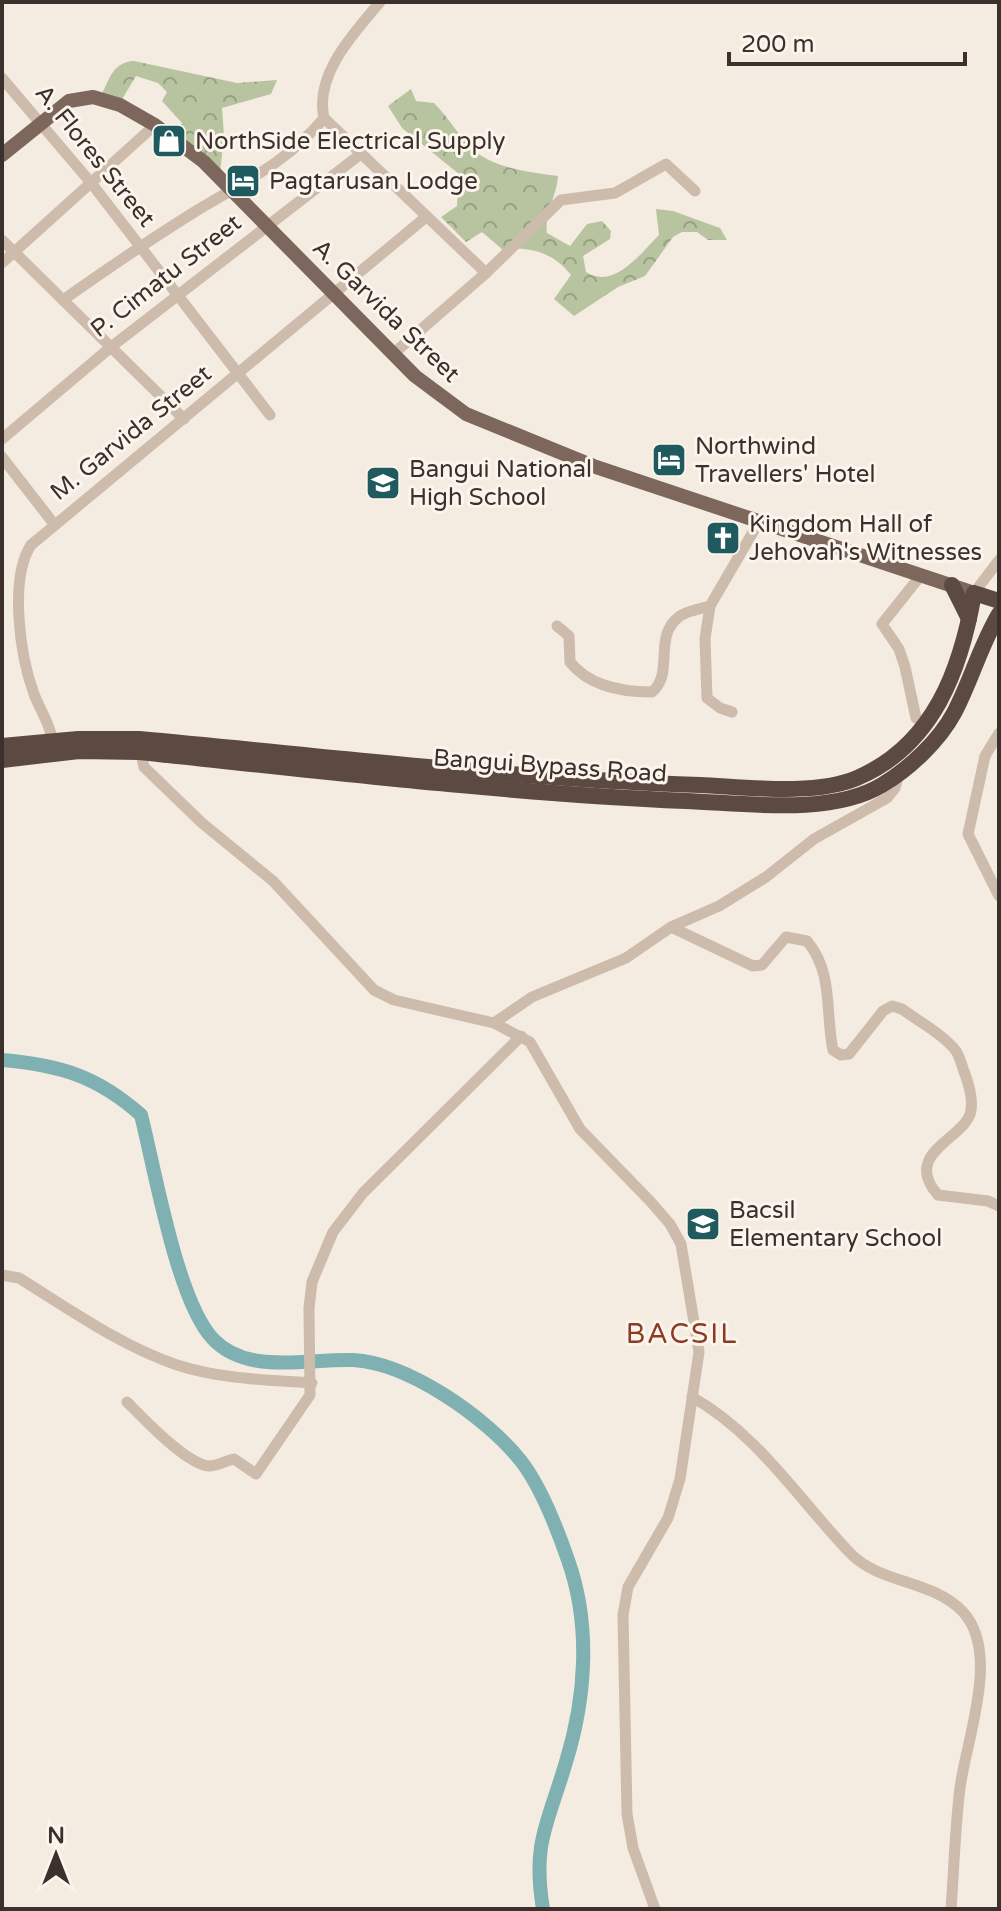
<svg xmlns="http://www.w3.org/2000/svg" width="1001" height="1911" font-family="'Varela Round',sans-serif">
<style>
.forest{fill:url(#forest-crowns)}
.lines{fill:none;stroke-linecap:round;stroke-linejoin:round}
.river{stroke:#7fb0b2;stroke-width:14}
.minor{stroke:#cdbbac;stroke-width:11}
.major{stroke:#7d675c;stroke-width:14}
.highway{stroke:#5c4a42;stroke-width:16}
.labels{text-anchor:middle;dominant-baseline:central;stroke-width:6;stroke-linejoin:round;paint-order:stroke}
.poi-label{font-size:24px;fill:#3b302b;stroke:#fbf5ee;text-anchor:start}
.street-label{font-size:24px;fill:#3b302b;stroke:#fbf5ee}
.quarter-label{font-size:28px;letter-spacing:2px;fill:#8c3b22;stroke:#fbf5ee}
</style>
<defs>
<pattern id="forest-crowns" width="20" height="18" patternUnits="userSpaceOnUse" patternTransform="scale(2)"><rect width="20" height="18" fill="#b8c4a0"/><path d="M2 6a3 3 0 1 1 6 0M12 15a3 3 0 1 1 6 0" fill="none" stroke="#97a083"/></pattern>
</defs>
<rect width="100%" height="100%" fill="#f4ebe1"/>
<g class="forest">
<path d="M134,61L237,83L277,80L271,94L222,108L224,136L220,173L174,132L182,123L162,101L167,92L158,83L136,76L121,101L102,94C110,77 114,62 134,61Z"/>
<path d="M411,89L416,101L434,103C449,118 459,137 475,151C496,169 531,172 558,176C557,195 544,214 547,233L570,246L587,224L602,221L611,231L610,239L583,256L586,272C614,290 640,254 659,235L656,209L673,211L720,228L727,240H708L697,232H682L673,237L645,276L618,287L574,316L554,299L571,275C553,252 529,246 503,250L482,232L466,242L441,217L457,206L459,174L402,128L388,106Z"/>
</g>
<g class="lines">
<path class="river" d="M2,1060C60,1065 97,1076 141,1115C155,1170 177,1301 213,1339C248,1376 309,1358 353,1360C409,1363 487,1418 521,1461C541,1487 557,1528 568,1560C591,1625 586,1697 566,1762C548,1824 532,1842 543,1909"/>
<g class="minor">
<path d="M380,2C355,32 314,74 324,118L486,273"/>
<polyline points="2,78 92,184 270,415"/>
<polyline points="2,240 184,419"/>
<polyline points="2,263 155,125"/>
<path d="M63,300C107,269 151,239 196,211C244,182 288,162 324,118"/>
<polyline points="393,354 486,273 561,200 615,193 666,164 695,191"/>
<polyline points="2,439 111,347 362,153"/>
<polyline points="2,457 54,524"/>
<polyline points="974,593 999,560"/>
<polyline points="710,606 705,639 707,698 720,708 732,712"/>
<path d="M557,626L569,636L570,662C589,686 622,692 652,692C675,673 652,636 680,616C689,610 700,609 710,606L760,520"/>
<polyline points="916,718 905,667 899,649 882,624 921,575"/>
<polyline points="999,733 985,756 968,834 999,896"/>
<polyline points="139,745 144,767 202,823 273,881 374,990 394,1000 494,1023 530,1042 580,1129 650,1201 670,1224 681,1244 699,1352 680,1479 668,1518 628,1587 623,1615 627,1814 633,1848 655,1909"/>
<path d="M53,747C52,727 41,712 34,694C20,656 9,579 31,545L426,217"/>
<path d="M671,927L753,966L762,965L786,937L807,941C834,973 825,1013 833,1050L841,1055L849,1054L883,1011L892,1006L902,1009C918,1021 944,1035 956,1051C960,1057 962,1067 965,1074C969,1085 973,1098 971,1110C968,1138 900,1152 938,1195L988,1201L999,1206"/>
<polyline points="494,1023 532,997 626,958 671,927 719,906 766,877 814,839 887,798 895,788 899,774"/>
<path d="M2,1275L19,1278C69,1309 121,1346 177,1365C220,1379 267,1380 312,1383"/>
<path d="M692,1397C758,1434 799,1500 851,1554C881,1584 933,1580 963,1612C1001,1653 966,1740 960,1788C955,1828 954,1869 951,1909"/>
<path d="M127,1402C143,1418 186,1464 209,1466C217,1466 225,1461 234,1459L256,1474L310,1395L309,1308L312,1282L333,1232L363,1193L521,1036"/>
</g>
<polyline class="major" points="2,155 69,101 93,97 120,105 155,125 204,162 415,376 466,414 596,467 974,593"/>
<g class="highway">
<polyline points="952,585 969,619"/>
<path d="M2,746L78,739H139C326,756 513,779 700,785C745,787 815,796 857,778C934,745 961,669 974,593L999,601"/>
<path d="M2,760L79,751L139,752C321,771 503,793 686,801C744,803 831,816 882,785C909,769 939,741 954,713C971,681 980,646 999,614"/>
</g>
</g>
<defs>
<g id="shop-square" transform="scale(1.8)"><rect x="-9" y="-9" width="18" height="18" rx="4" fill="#1f5a5e" stroke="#fbf5ee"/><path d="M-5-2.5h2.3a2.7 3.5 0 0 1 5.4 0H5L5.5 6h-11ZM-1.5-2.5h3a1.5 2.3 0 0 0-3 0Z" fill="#fff"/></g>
<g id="hotel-square" transform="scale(1.8)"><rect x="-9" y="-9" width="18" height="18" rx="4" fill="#1f5a5e" stroke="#fbf5ee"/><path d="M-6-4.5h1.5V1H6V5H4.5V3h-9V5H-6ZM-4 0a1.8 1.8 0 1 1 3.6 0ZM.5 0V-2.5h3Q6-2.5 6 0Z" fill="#fff"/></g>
<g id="school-square" transform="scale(1.8)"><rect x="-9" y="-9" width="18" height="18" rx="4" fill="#1f5a5e" stroke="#fbf5ee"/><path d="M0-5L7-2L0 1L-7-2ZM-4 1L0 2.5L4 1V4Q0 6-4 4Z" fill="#fff"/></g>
<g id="church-square" transform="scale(1.8)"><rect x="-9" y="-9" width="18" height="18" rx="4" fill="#1f5a5e" stroke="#fbf5ee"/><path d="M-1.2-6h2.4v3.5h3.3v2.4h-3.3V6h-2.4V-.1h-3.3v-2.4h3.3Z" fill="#fff"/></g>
</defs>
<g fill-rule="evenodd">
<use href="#shop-square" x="169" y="141"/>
<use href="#hotel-square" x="243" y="181"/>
<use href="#hotel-square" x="669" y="460"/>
<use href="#school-square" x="383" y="483"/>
<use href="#church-square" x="723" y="538"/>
<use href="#school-square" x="703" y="1224"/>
</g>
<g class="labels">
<g class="poi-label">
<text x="195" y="141">NorthSide Electrical Supply</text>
<text x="269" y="181">Pagtarusan Lodge</text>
<text x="695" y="446">Northwind<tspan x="695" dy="28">Travellers' Hotel</tspan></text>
<text x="409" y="469">Bangui National<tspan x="409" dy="28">High School</tspan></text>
<text x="749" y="524">Kingdom Hall of<tspan x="749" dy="28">Jehovah's Witnesses</tspan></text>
<text x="729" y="1210">Bacsil<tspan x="729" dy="28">Elementary School</tspan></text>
</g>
<g class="street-label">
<text transform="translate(95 156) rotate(51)">A. Flores Street</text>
<text transform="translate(166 276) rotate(-38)">P. Cimatu Street</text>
<text transform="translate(386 311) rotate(44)">A. Garvida Street</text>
<text transform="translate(131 433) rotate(-39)">M. Garvida Street</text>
<text transform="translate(550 766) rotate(4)">Bangui Bypass Road</text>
</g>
<g class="quarter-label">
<text x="682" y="1334">BACSIL</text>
</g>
</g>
<rect width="1001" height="1911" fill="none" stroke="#3b302b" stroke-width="8"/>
<g transform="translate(56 1855)" stroke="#fbf5ee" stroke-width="6" paint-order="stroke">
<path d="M0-6L14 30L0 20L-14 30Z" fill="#3b302b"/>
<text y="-12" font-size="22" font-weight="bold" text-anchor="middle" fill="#3b302b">N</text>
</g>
<path d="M729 52v12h236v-12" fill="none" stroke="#3b302b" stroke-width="4"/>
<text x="741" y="52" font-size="24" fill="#3b302b" stroke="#fbf5ee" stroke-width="6" paint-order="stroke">200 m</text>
</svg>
